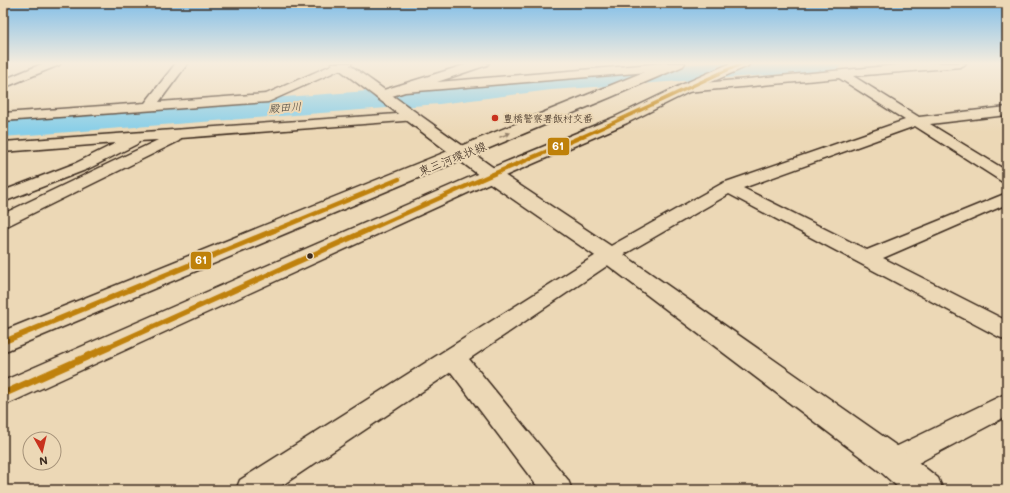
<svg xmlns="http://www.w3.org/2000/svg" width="1010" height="493" font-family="Mali,'Klee One',sans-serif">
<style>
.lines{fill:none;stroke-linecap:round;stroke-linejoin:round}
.river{fill:#87cee8;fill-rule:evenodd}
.street-casing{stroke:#3b2a1e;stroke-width:3}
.secondary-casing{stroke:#3b2a1e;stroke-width:3}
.primary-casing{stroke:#3b2a1e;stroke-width:3}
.street{fill:#ecd8b6;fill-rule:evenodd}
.secondary{fill:#ecd8b6;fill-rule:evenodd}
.primary{fill:#ecd8b6;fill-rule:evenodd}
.bus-1-far3-casing{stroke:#ecd8b6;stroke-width:5.5}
.bus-1-far2-casing{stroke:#ecd8b6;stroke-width:7}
.bus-1-far1-casing{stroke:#ecd8b6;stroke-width:8}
.bus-1-casing{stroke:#ecd8b6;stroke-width:10}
.bus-1-far3{stroke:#bf8109;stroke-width:3.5}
.bus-1-far2{stroke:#bf8109;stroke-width:4.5}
.bus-1-far1{stroke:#bf8109;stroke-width:5.5}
.bus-1{stroke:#bf8109;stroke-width:7}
.oneway{fill:#94816a}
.poi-dot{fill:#c8321e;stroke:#ecd8b6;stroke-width:1.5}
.bus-dot{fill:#3b2a1e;stroke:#ecd8b6;stroke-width:1.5}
.labels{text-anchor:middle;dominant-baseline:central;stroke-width:4;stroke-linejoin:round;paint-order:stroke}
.far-poi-label{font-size:10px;fill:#3b2a1e;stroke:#ecd8b6;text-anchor:start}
.far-water-label{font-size:11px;font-style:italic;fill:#46433c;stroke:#ecd8b6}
.street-label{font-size:12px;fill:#3b2a1e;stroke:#ecd8b6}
.line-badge{stroke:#ecd8b6;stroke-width:1.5}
.badge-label{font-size:11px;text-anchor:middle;font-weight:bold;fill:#fff}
</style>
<rect width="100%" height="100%" fill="#ecd8b6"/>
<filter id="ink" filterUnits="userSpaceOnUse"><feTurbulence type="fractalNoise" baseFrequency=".025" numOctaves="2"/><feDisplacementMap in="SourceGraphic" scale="8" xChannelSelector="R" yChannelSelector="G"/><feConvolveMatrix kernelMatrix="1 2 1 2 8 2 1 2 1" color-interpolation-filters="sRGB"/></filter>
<g filter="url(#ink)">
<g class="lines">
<polygon class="river" points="708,63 842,63 838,69 829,71 551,90 439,104 3,137 3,117 439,86 551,74"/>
<g class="street-casing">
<g id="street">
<polygon points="44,63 61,63 59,65 3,88 3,80"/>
<polygon points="176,63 188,63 159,102 266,94 336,63 352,63 350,65 268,102 3,121 3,113 145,103"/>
<polygon points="471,63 489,63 487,65 437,82 664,63 675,63 678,66 676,69 672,70 405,92 382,99 377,98 376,95 377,92"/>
<polygon points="920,63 966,63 964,65 960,67 853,76 919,117 1007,107 1007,115 930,124 1007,171 1007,183 1001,181 915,126 743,188 867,250 1007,193 1007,204 883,258 1007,321 1007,340 999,337 729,194 623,255 469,359 568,480 572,490 540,490 451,372 275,490 236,490 240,480 609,247 723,183 905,120 839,78 686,92 682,91 680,88 682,85"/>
<polygon points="411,113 416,114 418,117 416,120 181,138 179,141 9,225 3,227 3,214 158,140 139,141 137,144 88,169 3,202 3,191 76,163 116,143 3,152 3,142"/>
<polygon points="1007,393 1007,416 903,471 893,475 883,471 879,462 883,453"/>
</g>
</g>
<g class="secondary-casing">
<polygon id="secondary" points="331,63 347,63 498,171 617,250 904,451 938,478 943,490 901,490 882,473 601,260 484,179"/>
</g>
<g class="primary-casing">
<g id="primary">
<polygon points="666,63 685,63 683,66 611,97 3,352 3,331"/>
<polygon points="731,63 750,63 748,66 691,91 627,123 498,179 3,406 3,381 484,171 615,117 681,85"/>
</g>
</g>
<use href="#street" class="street"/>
<use href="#secondary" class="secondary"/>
<use href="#primary" class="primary"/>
<g class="bus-1-far3-casing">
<path id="bus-1-far3" d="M579,138C634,114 688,87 743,63"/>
</g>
<g class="bus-1-far2-casing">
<g id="bus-1-far2">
<polyline points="273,231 399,179"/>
<polyline points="366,231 491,175 581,137"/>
</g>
</g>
<g class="bus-1-far1-casing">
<g id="bus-1-far1">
<polyline points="3,342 275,230"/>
<polyline points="106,348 368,230"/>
</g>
</g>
<g class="bus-1-casing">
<polyline id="bus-1" points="3,394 109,347"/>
</g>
<use href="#bus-1-far3" class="bus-1-far3"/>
<use href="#bus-1-far2" class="bus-1-far2"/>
<use href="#bus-1-far1" class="bus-1-far1"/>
<use href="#bus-1" class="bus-1"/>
</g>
<defs><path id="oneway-solid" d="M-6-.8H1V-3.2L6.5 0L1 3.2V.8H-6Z"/></defs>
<use class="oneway" href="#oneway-solid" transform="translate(505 135) rotate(-22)"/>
</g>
<linearGradient id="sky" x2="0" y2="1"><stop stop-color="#81bee8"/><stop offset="0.48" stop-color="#f6edde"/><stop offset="1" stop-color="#f6edde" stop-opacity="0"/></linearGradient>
<rect width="1010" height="132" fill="url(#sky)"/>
<circle class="poi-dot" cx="495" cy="118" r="4"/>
<circle class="bus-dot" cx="310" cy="256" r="3.5"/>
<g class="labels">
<g class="far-poi-label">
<text x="503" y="118">豊橋警察署飯村交番</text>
</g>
<g class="far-water-label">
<text transform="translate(285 107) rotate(-4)">殿田川</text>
</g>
<g class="street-label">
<text transform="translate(452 158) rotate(-22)">東三河環状線</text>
</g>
</g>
<g class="line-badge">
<rect x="547" y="137" width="23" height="19" rx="4" fill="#bf8109"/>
<rect x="190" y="251" width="22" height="19" rx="4" fill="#bf8109"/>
</g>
<g class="badge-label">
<text x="558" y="150">61</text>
<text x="201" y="264">61</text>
</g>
<rect width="1010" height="493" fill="none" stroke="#ecd8b6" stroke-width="16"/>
<rect x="8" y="8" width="994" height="477" fill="none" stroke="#3b2a1e" stroke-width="1.5" filter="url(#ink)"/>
<g transform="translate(42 451) rotate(172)"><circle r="19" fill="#ecd8b6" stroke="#a59279"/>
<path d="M0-3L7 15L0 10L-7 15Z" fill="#c8321e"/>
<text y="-6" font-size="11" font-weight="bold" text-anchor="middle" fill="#3b2a1e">N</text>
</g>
</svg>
